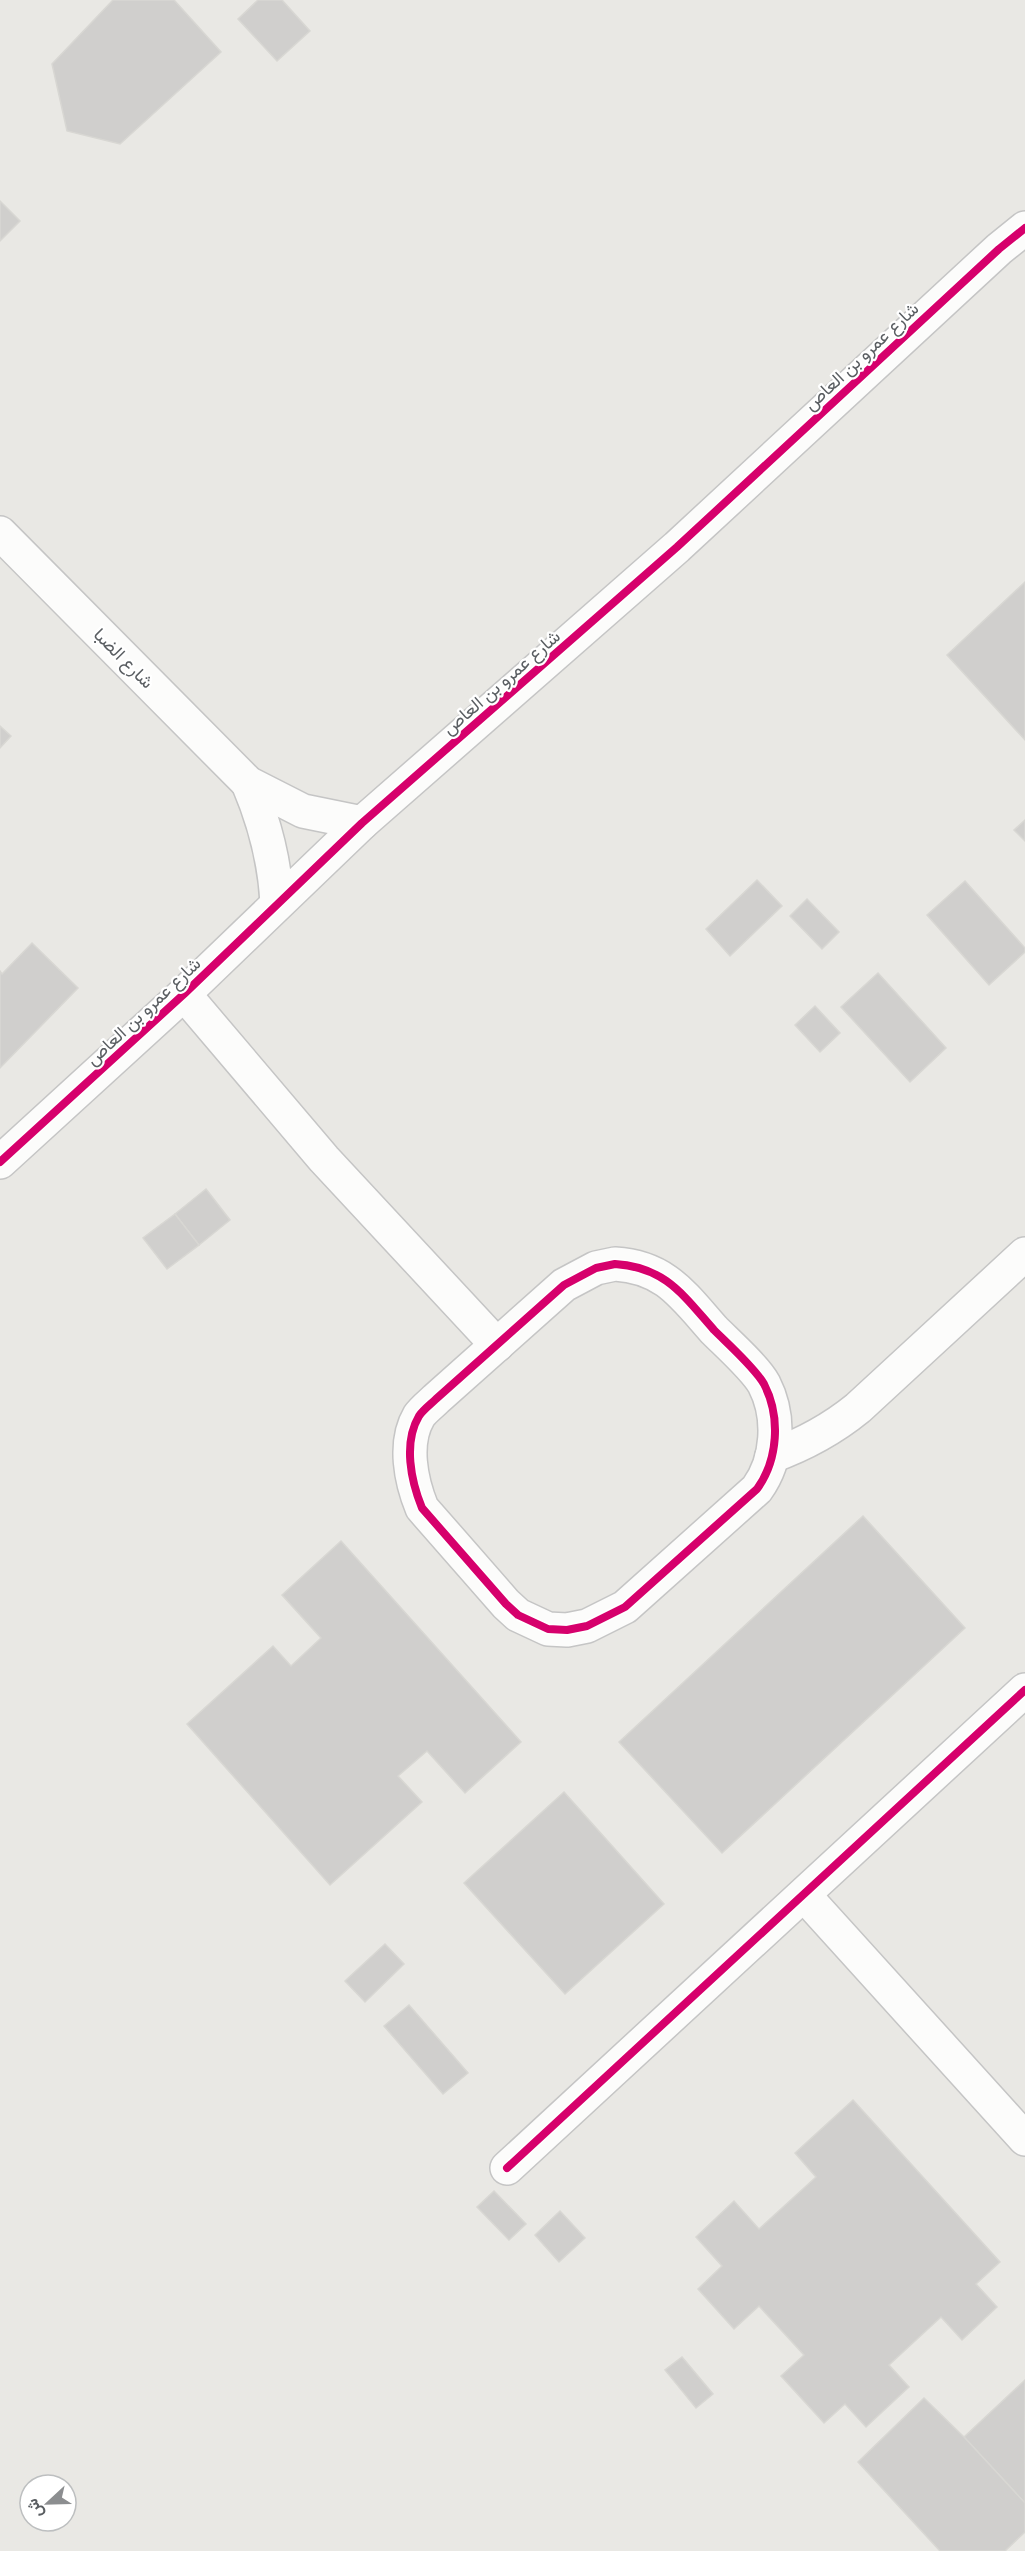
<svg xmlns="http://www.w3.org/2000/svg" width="1025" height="2551" font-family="'Public Sans',Vazirmatn,sans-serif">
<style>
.building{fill:#d0cfcd;stroke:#d8d7d3;stroke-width:1.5}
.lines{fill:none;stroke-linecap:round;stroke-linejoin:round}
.minor-casing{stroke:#c5c5c5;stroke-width:36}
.minor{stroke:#fcfcfb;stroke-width:33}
.cycleway-casing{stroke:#fff;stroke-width:11}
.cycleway{stroke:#d6006c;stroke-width:8}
.labels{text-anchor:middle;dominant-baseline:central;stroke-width:4.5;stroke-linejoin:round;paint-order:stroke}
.street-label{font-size:18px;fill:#5a5e62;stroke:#fff}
</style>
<rect width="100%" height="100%" fill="#e9e8e4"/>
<g class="building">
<polygon points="113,0 174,0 221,52 120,144 67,131 52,64"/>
<polygon points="258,0 282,0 310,31 277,61 238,19"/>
<polygon points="0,201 20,221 0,241"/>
<polygon points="1025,582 1025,740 947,655"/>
<polygon points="0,726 11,736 0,748"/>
<polygon points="1025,820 1025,841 1014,830"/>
<polygon points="757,880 782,906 730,956 706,929"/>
<polygon points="965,881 1025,948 1025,952 989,985 927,915"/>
<polygon points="807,899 839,932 822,949 790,916"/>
<polygon points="32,943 78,988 0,1068 0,971 2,974"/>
<polygon points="878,973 946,1048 910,1082 841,1007"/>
<polygon points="815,1006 840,1033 820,1052 795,1025"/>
<polygon points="206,1189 230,1220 199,1245 175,1214"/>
<polygon points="175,1214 199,1245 167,1269 143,1238"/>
<polygon points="863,1516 965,1628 722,1853 619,1742"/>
<polygon points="341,1541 521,1742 465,1793 427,1751 398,1776 422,1802 330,1885 187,1724 273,1646 291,1666 321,1638 282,1595"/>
<polygon points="564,1792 664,1904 565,1994 464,1883"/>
<polygon points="385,1944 404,1964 365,2002 345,1981"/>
<polygon points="409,2005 468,2073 443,2094 384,2026"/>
<polygon points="853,2100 1000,2262 976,2284 997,2307 962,2340 941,2317 889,2365 909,2387 866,2427 845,2404 824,2423 781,2376 804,2355 759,2306 734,2329 698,2289 722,2266 696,2237 734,2201 759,2229 816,2177 795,2153"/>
<polygon points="494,2191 526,2224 509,2240 477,2207"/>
<polygon points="560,2211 585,2238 559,2262 535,2235"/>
<polygon points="682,2357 713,2394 696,2408 665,2370"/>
<polygon points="1025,2380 1025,2503 964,2437"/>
<polygon points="924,2398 964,2437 1025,2503 1025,2532 1005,2551 940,2551 858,2462"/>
</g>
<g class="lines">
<g class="minor-casing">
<g id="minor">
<polyline points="0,533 248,783 303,811 362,823"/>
<path d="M248,783C265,823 275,861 277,904"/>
<polyline points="184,994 324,1159 497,1345"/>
<polyline points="0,1162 184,994 362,823 677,547 999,249 1025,228"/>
<path d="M615,1264C665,1267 683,1295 714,1330C728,1344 755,1368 764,1384C781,1417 778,1460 757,1489L625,1607L587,1626L567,1630L548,1629L518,1615L506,1604L422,1508C411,1481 403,1443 419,1416C423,1410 431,1404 436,1399L564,1285L596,1268Z"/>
<path d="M772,1456C805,1444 831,1430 858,1408L1025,1254"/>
<polyline points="804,1895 1025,2139"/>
<polyline points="507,2168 1025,1690"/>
</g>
</g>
<use href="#minor" class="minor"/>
<g class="cycleway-casing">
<g id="cycleway">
<polyline points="0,1162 184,994 362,823 677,547 999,249 1025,228"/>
<path d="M615,1264C665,1267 683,1295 714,1330C728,1344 755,1368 764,1384C781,1417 778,1460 757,1489L625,1607L587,1626L567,1630L548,1629L518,1615L506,1604L422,1508C411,1481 403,1443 419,1416C423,1410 431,1404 436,1399L564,1285L596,1268Z"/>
<polyline points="507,2168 1025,1690"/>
</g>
</g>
<use href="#cycleway" class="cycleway"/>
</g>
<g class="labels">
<g class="street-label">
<text transform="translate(861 356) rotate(-43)">شارع عمرو بن العاص</text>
<text transform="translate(124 658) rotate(45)">شارع الضبا</text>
<text transform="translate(501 682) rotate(-41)">شارع عمرو بن العاص</text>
<text transform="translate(143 1011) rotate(-43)">شارع عمرو بن العاص</text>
</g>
</g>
<g transform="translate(48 2503) rotate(248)"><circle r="28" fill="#ffffff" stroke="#bdbfc0" stroke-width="1.5"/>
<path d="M0-4.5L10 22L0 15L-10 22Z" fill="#8c8e90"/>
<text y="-9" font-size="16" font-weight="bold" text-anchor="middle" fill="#5a5e62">ش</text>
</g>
</svg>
